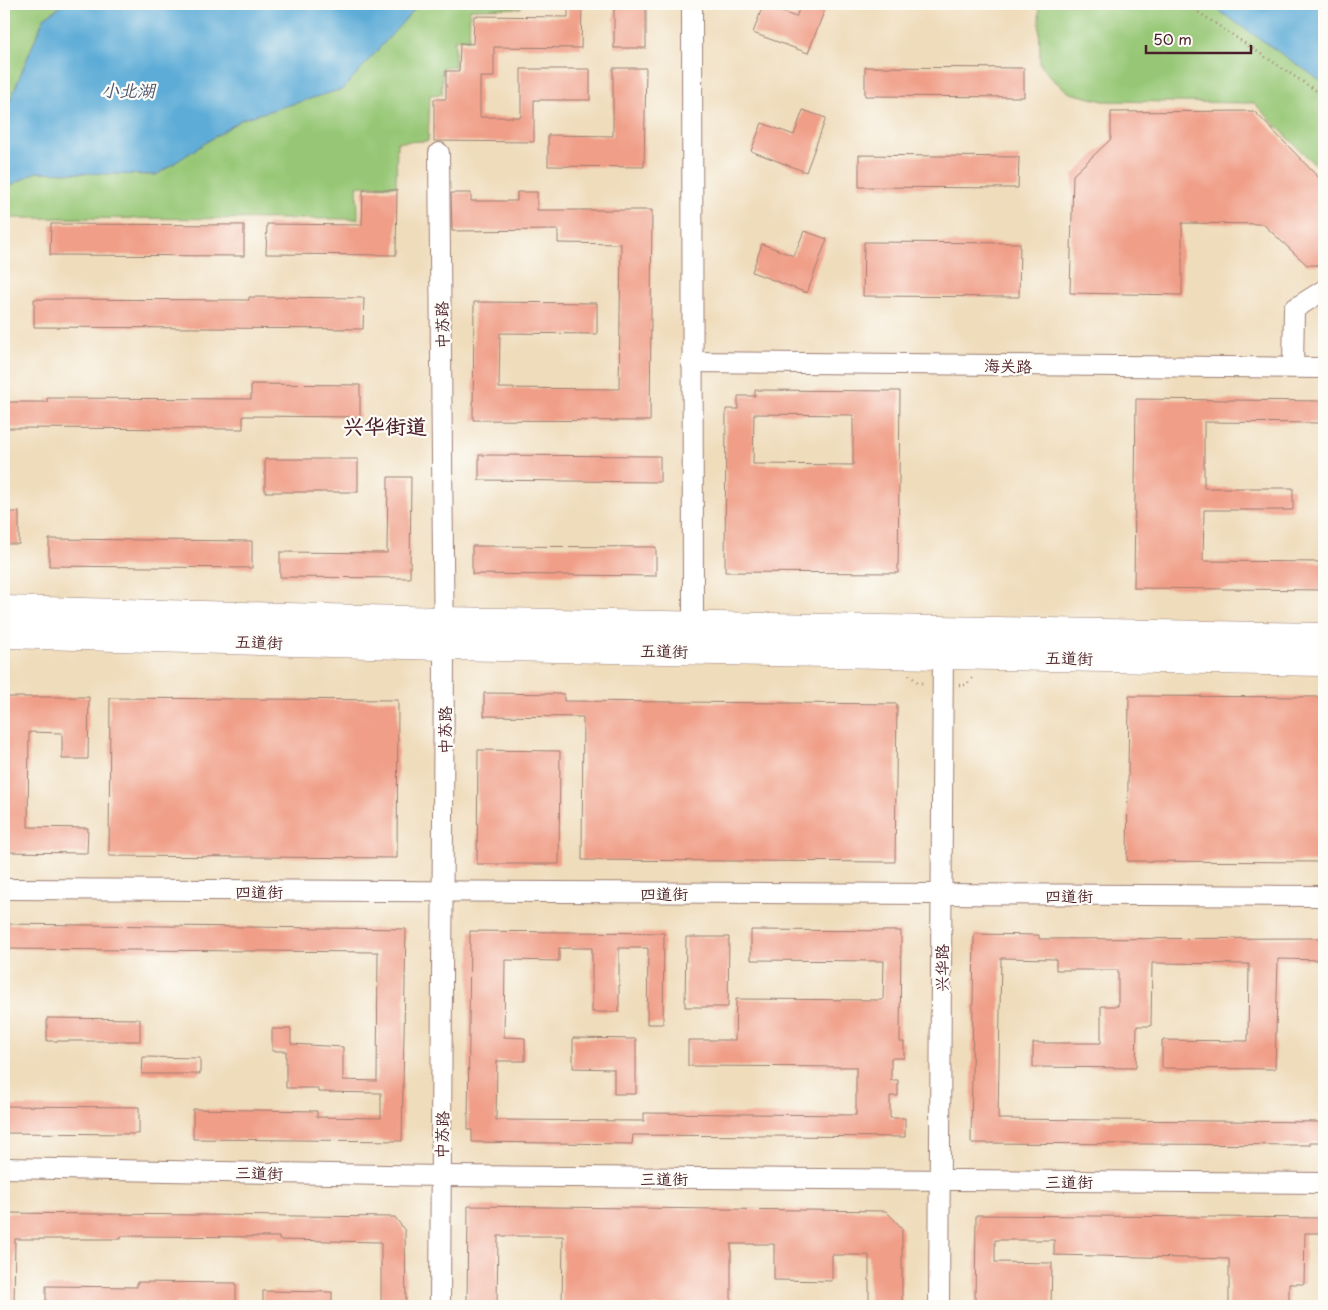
<svg xmlns="http://www.w3.org/2000/svg" width="1328" height="1310" font-family="'Playpen Sans','LXGW WenKai TC',sans-serif">
<style>
.green{fill:#97c776;stroke:#707350}
.water{fill:#5dacd7;stroke:#546681}
.building{fill:#f09e87;fill-rule:evenodd}
.lines{fill:none;stroke-linecap:round;stroke-linejoin:round}
.minor-casing{stroke:#9c7e73;stroke-width:22}
.highway-casing{stroke:#9c7e73;stroke-width:29}
.path{stroke:#9c7e73;stroke-width:2.5;stroke-dasharray:1 4;stroke-linecap:butt}
.minor{stroke:#fff;stroke-width:20}
.highway{stroke:#fff;stroke-width:28}
.labels{text-anchor:middle;dominant-baseline:central;stroke-width:4.5;stroke-linejoin:round;paint-order:stroke}
.street-label{font-size:16px;fill:#4a1f2b;stroke:#fdfcf7}
.water-label{font-size:18px;font-style:italic;fill:#525770;stroke:#fdfcf7}
.district-label{font-size:21px;font-weight:bold;fill:#4a1f2b;stroke:#fdfcf7}
</style>
<rect width="100%" height="100%" fill="#fdfcf7"/>
<filter id="ink" filterUnits="userSpaceOnUse"><feTurbulence type="fractalNoise" baseFrequency=".02" numOctaves="2"/><feDisplacementMap in="SourceGraphic" scale="10" xChannelSelector="R" yChannelSelector="G"/><feConvolveMatrix kernelMatrix="1 2 1 2 8 2 1 2 1" color-interpolation-filters="sRGB"/></filter>
<filter id="wash" filterUnits="userSpaceOnUse"><feTurbulence type="fractalNoise" baseFrequency=".0096" numOctaves="4" result="noise"/><feDisplacementMap in="SourceGraphic" scale="20" xChannelSelector="R" yChannelSelector="G"/><feGaussianBlur stdDeviation="1.12" result="paint"/><feColorMatrix in="noise" values="0 0 0 0 0 0 0 0 0 0 0 0 0 0 0 0 0 1.4 0 .05"/><feComposite in="paint" operator="in"/></filter>
<g filter="url(#wash)">
<rect width="100%" height="100%" fill="#efdcbb"/>
<g class="green">
<polygon points="4,4 64,4 44,18 4,115"/>
<polygon points="419,4 521,4 521,8 470,9 469,39 455,39 455,67 442,67 442,94 430,95 428,141 397,142 396,186 357,186 358,219 4,218 4,189 36,172 156,175 242,119 342,89"/>
<polygon points="1039,4 1217,4 1324,80 1324,174 1254,103 1103,101 1070,93 1051,78 1040,64"/>
</g>
<g class="water">
<polygon points="64,4 419,4 343,89 242,119 156,175 36,172 4,189 4,115 44,18"/>
<polygon points="1209,4 1324,4 1324,83"/>
</g>
<g id="blocks">
<g class="building">
<polygon points="568,4 582,4 581,48 494,47 494,77 480,77 480,117 521,117 521,69 590,69 590,100 534,100 534,142 434,141 434,99 446,99 446,71 459,71 460,43 473,44 474,16 568,17"/>
<rect x="614" y="4" width="32" height="44"/>
<polygon points="801,4 827,4 808,53 753,33 763,5 796,17"/>
<polygon points="865,67 1024,68 1024,97 865,96"/>
<polygon points="613,68 646,68 644,167 548,166 548,135 613,136"/>
<polygon points="803,110 826,118 806,172 751,151 762,123 794,135"/>
<polygon points="1254,111 1324,183 1324,265 1307,265 1263,224 1182,223 1182,295 1070,293 1073,175 1111,139 1111,112"/>
<polygon points="859,155 1019,157 1018,188 859,187"/>
<polygon points="363,190 397,190 396,255 266,254 267,224 362,225"/>
<polygon points="517,192 537,192 537,210 652,210 650,421 473,420 474,302 597,303 597,334 500,333 499,388 619,389 621,244 558,243 558,230 452,231 451,193 471,193 471,201 517,201"/>
<polygon points="51,224 244,225 244,256 50,255"/>
<polygon points="804,231 827,239 807,293 752,272 762,244 794,256"/>
<polygon points="864,242 1020,243 1019,297 863,296"/>
<polygon points="249,297 364,298 363,329 34,327 34,299 249,300"/>
<polygon points="251,384 360,385 360,417 243,416 243,429 4,428 4,402 47,402 47,398 251,399"/>
<path d="M755,390L900,391L898,573L725,572L726,409H738V396H755ZM754,414L853,415V465L753,464Z"/>
<polygon points="1136,399 1324,401 1324,423 1204,422 1204,488 1293,488 1293,510 1204,510 1203,561 1324,562 1324,590 1134,588"/>
<polygon points="479,455 660,456 660,482 479,480"/>
<rect x="265" y="459" width="93" height="33"/>
<polygon points="388,477 411,477 410,578 280,577 280,552 387,553"/>
<rect x="4" y="512" width="15" height="32"/>
<polygon points="49,539 252,541 252,568 49,566"/>
<polygon points="472,546 656,547 656,576 472,574"/>
<polygon points="484,693 564,694 564,701 897,704 895,862 582,860 583,717 484,716"/>
<polygon points="1129,696 1324,697 1324,862 1127,861"/>
<polygon points="4,697 89,697 88,759 62,759 62,733 29,732 28,827 88,828 87,853 4,852"/>
<polygon points="110,698 398,700 397,858 109,856"/>
<polygon points="478,750 560,751 559,864 477,864"/>
<polygon points="4,924 406,929 402,1141 193,1139 193,1109 317,1111 317,1117 381,1118 381,1093 318,1092 318,1088 286,1088 286,1051 272,1051 272,1029 291,1029 291,1044 343,1047 343,1080 377,1081 378,952 4,949"/>
<polygon points="751,930 901,931 900,1042 904,1042 904,1058 891,1058 891,1080 898,1080 898,1096 890,1096 890,1118 905,1118 905,1137 633,1135 632,1144 472,1142 472,1130 468,1130 470,931 664,933 663,1024 647,1024 648,948 619,948 619,1012 592,1012 592,948 559,948 559,961 505,960 504,1037 525,1038 525,1061 497,1061 496,1120 644,1121 644,1113 856,1115 856,1067 688,1066 688,1040 735,1040 736,999 883,1000 884,961 751,960"/>
<polygon points="974,934 1039,935 1039,939 1324,938 1324,960 1278,959 1275,1069 1162,1068 1162,1040 1248,1041 1249,964 1152,963 1151,1026 1137,1026 1136,1068 1033,1067 1033,1043 1101,1043 1101,1006 1118,1006 1118,970 1056,970 1056,959 1001,958 998,1119 1324,1122 1324,1142 1310,1142 1310,1145 971,1143"/>
<polygon points="686,937 729,937 728,1007 685,1007"/>
<polygon points="47,1018 140,1019 140,1041 47,1041"/>
<polygon points="573,1038 636,1039 636,1094 614,1094 614,1069 573,1068"/>
<polygon points="143,1057 200,1058 200,1074 142,1074"/>
<polygon points="4,1106 139,1107 139,1134 4,1133"/>
<polygon points="468,1206 886,1211 902,1228 902,1306 869,1306 869,1255 832,1255 832,1281 774,1280 774,1244 731,1244 731,1306 562,1306 563,1236 498,1236 497,1306 467,1306"/>
<polygon points="4,1213 395,1217 405,1231 406,1306 381,1306 381,1242 279,1240 279,1237 121,1236 121,1239 15,1239 14,1306 4,1306"/>
<polygon points="976,1215 1324,1218 1324,1233 1305,1233 1304,1284 1289,1284 1289,1306 1229,1306 1229,1259 1054,1255 1054,1240 995,1240 995,1262 1052,1263 1051,1306 975,1306"/>
<polygon points="137,1282 236,1283 236,1306 215,1306 215,1303 176,1303 176,1306 46,1306 46,1286 137,1287"/>
<polygon points="263,1291 332,1292 332,1306 263,1306"/>
</g>
</g>
</g>
<g filter="url(#ink)">
<use href="#blocks" fill-opacity="0" stroke="#9c7e73" stroke-width="1"/>
<g class="lines">
<g class="minor-casing">
<g id="minor">
<polyline points="692,4 693,611"/>
<polyline points="439,153 444,656 440,1306"/>
<polyline points="691,362 1324,368"/>
<polyline points="1293,367 1294,309 1324,290"/>
<polyline points="4,889 1324,896"/>
<polyline points="4,1168 441,1176 1324,1183"/>
<polyline points="939,1306 943,642"/>
</g>
</g>
<g class="highway-casing">
<g id="highway">
<polyline points="4,610 444,621 1324,637"/>
<polyline points="4,634 443,646 1324,662"/>
</g>
</g>
<g class="path">
<polyline points="1186,4 1324,96"/>
<polyline points="909,675 919,683 926,683"/>
<polyline points="959,685 966,685 974,676"/>
</g>
<use href="#minor" class="minor"/>
<use href="#highway" class="highway"/>
</g>
</g>
<g class="labels">
<g class="street-label">
<text transform="translate(441 325) rotate(-91)">中苏路</text>
<text transform="translate(1008 365) rotate(1)">海关路</text>
<text transform="translate(259 641) rotate(2)">五道街</text>
<text transform="translate(664 650) rotate(1)">五道街</text>
<text transform="translate(1069 657) rotate(1)">五道街</text>
<text transform="translate(444 730) rotate(-90)">中苏路</text>
<text x="259" y="891">四道街</text>
<text x="664" y="893">四道街</text>
<text x="1069" y="895">四道街</text>
<text transform="translate(941 968) rotate(-90)">兴华路</text>
<text transform="translate(441 1135) rotate(-89)">中苏路</text>
<text transform="translate(259 1172) rotate(1)">三道街</text>
<text x="664" y="1178">三道街</text>
<text x="1069" y="1181">三道街</text>
</g>
<g class="water-label">
<text x="128" y="89">小北湖</text>
</g>
<g class="district-label">
<text x="385" y="425">兴华街道</text>
</g>
</g>
<rect width="1328" height="1310" fill="none" stroke="#fdfcf7" stroke-width="20"/>
<path d="M1146 45v8h105v-8" fill="none" stroke="#4a1f2b" stroke-width="2.5"/>
<text x="1153" y="45" font-size="15" fill="#4a1f2b" stroke="#fdfcf7" stroke-width="4" paint-order="stroke">50 m</text>
</svg>
